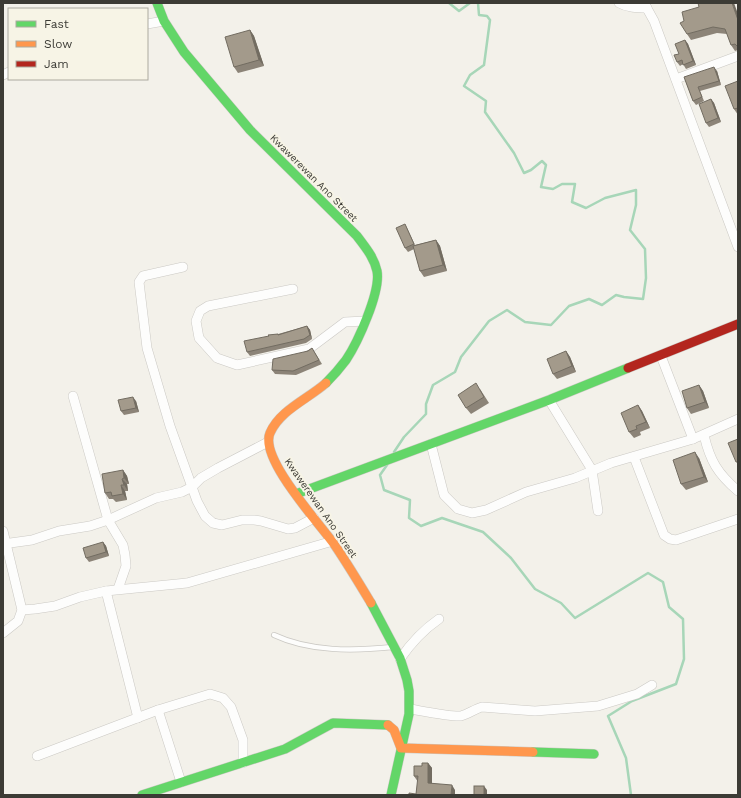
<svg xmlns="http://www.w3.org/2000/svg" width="741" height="798" font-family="'Work Sans',sans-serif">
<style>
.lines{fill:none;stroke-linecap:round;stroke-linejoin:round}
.stream{stroke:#a7d6b8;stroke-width:2.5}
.lane-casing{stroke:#cbc9c4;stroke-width:6}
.street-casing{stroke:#cbc9c4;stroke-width:10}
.fast-casing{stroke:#cbc9c4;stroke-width:10}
.slow-casing{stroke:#cbc9c4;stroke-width:10}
.jam-casing{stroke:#cbc9c4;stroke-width:10}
.lane{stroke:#fdfdfc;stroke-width:4.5}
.street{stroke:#fdfdfc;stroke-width:9}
.fast{stroke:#63d668;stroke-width:9}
.slow{stroke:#ff974d;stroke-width:9}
.jam{stroke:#b3261e;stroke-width:9}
.wall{fill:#8c8478}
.shaded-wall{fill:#726c61}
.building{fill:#a39a8b;stroke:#726c61}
.labels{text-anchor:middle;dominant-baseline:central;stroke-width:4;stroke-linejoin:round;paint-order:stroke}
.street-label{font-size:10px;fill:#3c3b35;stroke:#f7f4e6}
</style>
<rect width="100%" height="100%" fill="#f3f1ea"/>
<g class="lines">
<g class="stream">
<polyline points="449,3 459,11 470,3"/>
<polyline points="394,452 404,437 426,414 426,404 433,385 455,372 461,357 489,321 507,310 525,322 551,325 569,306 589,299 602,305 616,295 624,297 643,299 646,278 645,249 630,230 636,205 636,190 605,198 586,208 572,202 575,184 562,184 553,189 541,187 546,165 542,161 531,170 524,173 514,153 485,112 486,101 464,86 470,75 484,65 490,20 487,16 479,15 478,3"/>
<polyline points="387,465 380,475 384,490 410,500 409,518 421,526 442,518 483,532 511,558 535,589 561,603 575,618 648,573 663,582 669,607 683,619 684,659 676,684 632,701 608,716 626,758 631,795"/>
</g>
<g class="lane-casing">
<path id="lane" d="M274,635C310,652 354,651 393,647"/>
</g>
<g class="street-casing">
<g id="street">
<path d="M619,3C628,8 637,8 647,8"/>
<polyline points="644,3 654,21 738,247"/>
<polyline points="147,24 164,21"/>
<polyline points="3,75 9,72"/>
<polyline points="676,79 738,56"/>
<polyline points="183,267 143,276 139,282 147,348 170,426 197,501 205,516 213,523 222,525 242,520 254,520 261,521 288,529 295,528 314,518"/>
<polyline points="293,289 208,306 200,311 196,321 199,338 217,358 237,365 309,349 345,322 365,321"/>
<polyline points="661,356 693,439"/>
<polyline points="73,396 108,520 123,545 125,555 126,566 118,589"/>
<polyline points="549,400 592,470 598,511"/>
<path d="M704,435C710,461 718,474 738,491"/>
<polyline points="431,444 444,495 458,509 472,513 486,510 526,492 575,478 611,463 693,439 738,419"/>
<polyline points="634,457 664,535 670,539 676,540 738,519"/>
<polyline points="3,531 22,610 18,621 3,633"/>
<polyline points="3,544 32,540 59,531 90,526 108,520 156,498 182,492 192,487 201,478 218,468 268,442"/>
<polyline points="106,591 138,718"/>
<polyline points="22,610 35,609 55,606 80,597 106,591 187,583 333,541"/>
<path d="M400,659C411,643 423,630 439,619"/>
<path d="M410,709C422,711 451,717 461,716C468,714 475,709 482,707L535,711L598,706L637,694L652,685"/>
<polyline points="158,710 181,782"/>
<polyline points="37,756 158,710 210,694 223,698 231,707 243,740 243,763"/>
</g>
</g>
<g class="fast-casing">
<g id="fast">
<path d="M157,3L164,21L184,52L250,130L357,236C365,247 374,257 377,271C381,291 358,342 346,360C340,368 333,376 326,383"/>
<polyline points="296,494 549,400 628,368"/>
<polyline points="371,603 400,658 407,680 409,691 409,714 391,795"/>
<polyline points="533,752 594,754"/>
<polyline points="142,795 285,749 333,723 388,725"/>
</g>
</g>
<g class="slow-casing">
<g id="slow">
<path d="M326,383C308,399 280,410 270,433C259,458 319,523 334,544C347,563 359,583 371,603"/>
<polyline points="388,725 394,730 401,748 533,752"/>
</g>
</g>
<g class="jam-casing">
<polyline id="jam" points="628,368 738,324"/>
</g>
<use href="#lane" class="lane"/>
<use href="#street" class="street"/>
<use href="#fast" class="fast"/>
<use href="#slow" class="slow"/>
<use href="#jam" class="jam"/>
</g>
<g class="wall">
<polygon points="738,14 738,50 735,51 731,45 727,34 717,33 691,40 687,34"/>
<polygon points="250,30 254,36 264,66 238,73 234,67"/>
<polygon points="685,40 688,44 696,65 686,69 683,64 680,66 677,62 679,54"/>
<polygon points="717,71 721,85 700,91 704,101 696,105 693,101 684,77"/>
<polygon points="738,81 738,115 734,109"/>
<polygon points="711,99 714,103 721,122 709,127 706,123"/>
<polygon points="405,224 407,228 415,245 436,240 440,246 447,271 424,277 420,271 414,249 408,252 405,248"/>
<polygon points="307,326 310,330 312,339 306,343 250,356 247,352 269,336 278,334"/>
<polygon points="312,348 322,364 296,375 275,374 272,370"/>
<polygon points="566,351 570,357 576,372 557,379 553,374"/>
<polygon points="699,385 703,391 709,408 691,414 687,408"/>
<polygon points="480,389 489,403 471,414 466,408"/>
<polygon points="136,401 139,412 124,415 121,411"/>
<polygon points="638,405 642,411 650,428 640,432 641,435 634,438 629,432"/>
<polygon points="699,458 708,482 686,490 681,484"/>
<polygon points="123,470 127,476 129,484 127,484 128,491 125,491 127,500 116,502 113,499 109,499 105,493"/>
<polygon points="103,542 106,546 109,556 89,562 86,558"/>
<polygon points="428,763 432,768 432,783 455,790 455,795 409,795 416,794 418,782 414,776 422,766"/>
</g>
<g class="shaded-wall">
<polygon points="732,3 734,3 738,14 738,20"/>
<polygon points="250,30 254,36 264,66 259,60"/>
<polygon points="685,40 688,44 696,65 693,61"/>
<polygon points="714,67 717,71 721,85 719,81"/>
<polygon points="711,99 714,103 721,122 718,118"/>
<polygon points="436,240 440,246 447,271 443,265"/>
<polygon points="307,326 310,330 312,339 310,335"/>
<polygon points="566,351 570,357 576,372 572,366"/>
<polygon points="699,385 703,391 709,408 705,402"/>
<polygon points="133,397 136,401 139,412 136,408"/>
<polygon points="638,405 642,411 650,428 646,422"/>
<polygon points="695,452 699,458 708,482 704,477"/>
<polygon points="123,470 127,476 129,484 124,478"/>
<polygon points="122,479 127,484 128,491 124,485"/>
<polygon points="121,485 125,491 127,500 123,494"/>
<polygon points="103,542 106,546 109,556 106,552"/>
<polygon points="428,763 432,768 432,788 428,783"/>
<polygon points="452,785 455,790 455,795 451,795"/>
<polygon points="484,786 487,790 487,795 484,795"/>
</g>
<g class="building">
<polygon points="698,3 732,3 738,20 738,47 735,44 731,45 725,29 713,27 687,34 680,23 684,21 682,12 699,7"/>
<polygon points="250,30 259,60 234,67 225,37"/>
<polygon points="685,40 693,61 683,65 682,60 677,62 674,55 679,54 675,44"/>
<polygon points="714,67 719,81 698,87 702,97 693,101 684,77"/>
<polygon points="738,81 738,108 734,109 725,86"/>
<polygon points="711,99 718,118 706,123 699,104"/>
<polygon points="405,224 414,244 405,248 396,228"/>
<polygon points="436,240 443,265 420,271 413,246"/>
<polygon points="307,326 310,335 304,339 247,352 244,341 269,336 268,335 278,334 278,335"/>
<polygon points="312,348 319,360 293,371 272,370 273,359 308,351"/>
<polygon points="566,351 572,366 553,374 547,359"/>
<polygon points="476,383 484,397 466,408 458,395"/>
<polygon points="699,385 705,402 687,408 682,391"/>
<polygon points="133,397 136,408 121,411 118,400"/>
<polygon points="638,405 646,422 636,426 637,429 629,432 621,413"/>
<polygon points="738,439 738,462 736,462 728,443"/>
<polygon points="695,452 704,477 681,484 673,460"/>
<polygon points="123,470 124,478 122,479 124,485 121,485 123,494 112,496 111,492 105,493 102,474"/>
<polygon points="103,542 106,552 86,558 83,548"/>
<polygon points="422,763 428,763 428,783 452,785 451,795 409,795 409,793 416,794 418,776 414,776 414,766 422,766"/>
<rect x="474" y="786" width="10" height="9"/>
</g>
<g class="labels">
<g class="street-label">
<text transform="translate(314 178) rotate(45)">Kwawerewan Ano Street</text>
<text transform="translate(321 508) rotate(55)">Kwawerewan Ano Street</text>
</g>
</g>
<rect width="741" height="798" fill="none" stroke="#3c3b35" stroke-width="8"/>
<rect x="8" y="8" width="140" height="72" fill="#f7f4e6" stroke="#acaa9f"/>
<rect x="16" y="21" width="20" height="6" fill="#63d668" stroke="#acaa9f"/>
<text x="44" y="28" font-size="12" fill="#3c3b35">Fast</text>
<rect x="16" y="41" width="20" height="6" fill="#ff974d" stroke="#acaa9f"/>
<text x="44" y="48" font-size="12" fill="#3c3b35">Slow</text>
<rect x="16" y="61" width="20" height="6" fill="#b3261e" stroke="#acaa9f"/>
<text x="44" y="68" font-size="12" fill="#3c3b35">Jam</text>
</svg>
